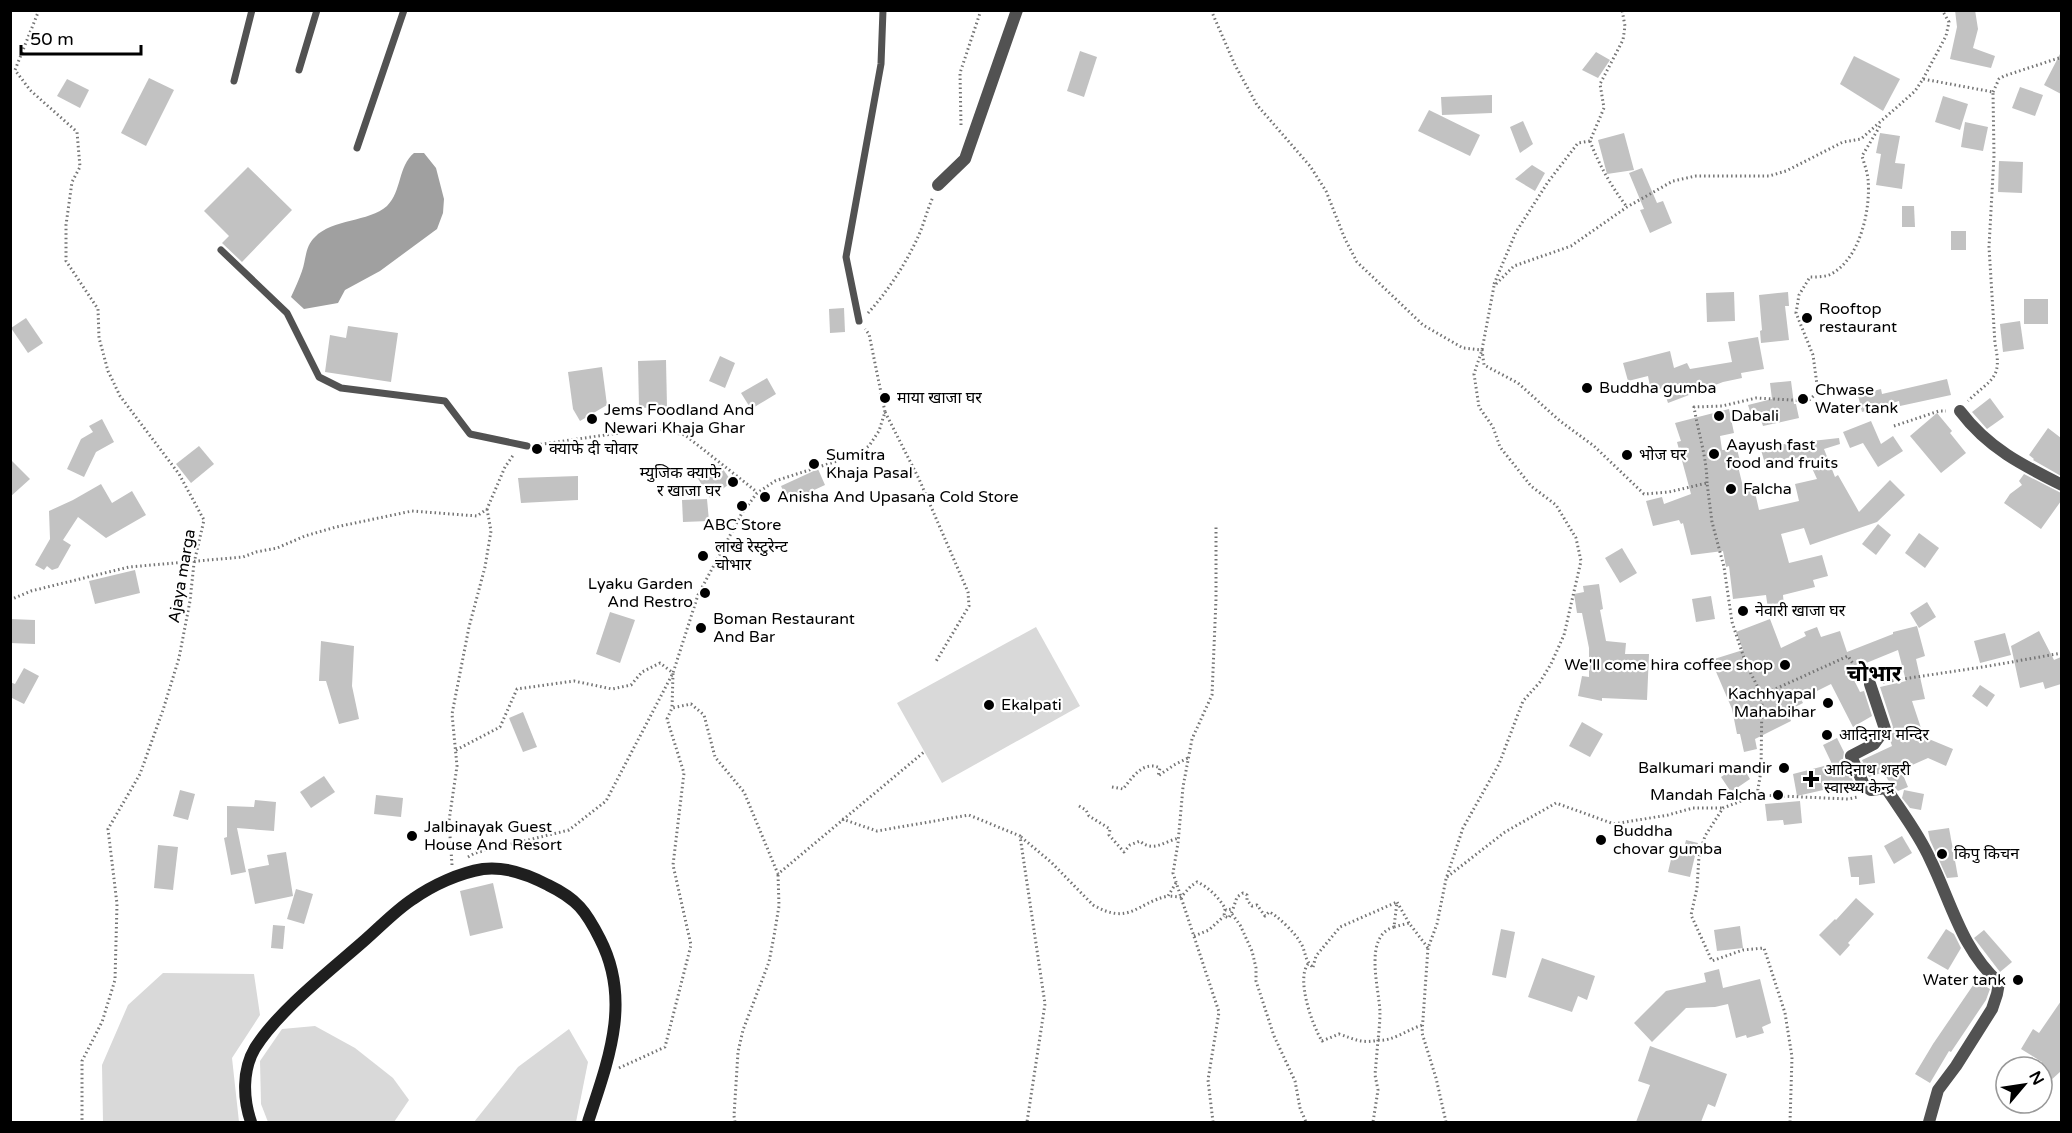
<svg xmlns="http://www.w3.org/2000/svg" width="2072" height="1133" font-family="'Varela Round','Noto Sans Devanagari',sans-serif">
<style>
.green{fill:#d9d9d9}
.water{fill:#a0a0a0}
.building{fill:#c2c2c2}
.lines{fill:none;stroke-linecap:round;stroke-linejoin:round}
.path{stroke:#747474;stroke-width:3;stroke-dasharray:1.5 3;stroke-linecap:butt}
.lane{stroke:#525252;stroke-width:7}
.street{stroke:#525252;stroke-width:12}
.secondary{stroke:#1f1f1f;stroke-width:12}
.poi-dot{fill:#000;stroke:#fff;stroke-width:2}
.labels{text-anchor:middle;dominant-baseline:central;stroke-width:4.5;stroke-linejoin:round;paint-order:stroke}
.poi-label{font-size:16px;fill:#000;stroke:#fff;text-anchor:start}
.street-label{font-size:16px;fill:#000;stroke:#fff}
.district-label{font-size:22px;font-weight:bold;fill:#000;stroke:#fff}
</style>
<rect width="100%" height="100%" fill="#fff"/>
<g class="green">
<polygon points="1036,627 1080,706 942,783 897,703"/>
<polygon points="163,973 254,974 260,1015 232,1058 239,1122 103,1122 102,1065 128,1005"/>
<polygon points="315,1026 355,1048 393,1078 409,1100 394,1122 268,1122 261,1104 260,1061 282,1029"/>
<polygon points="569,1029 588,1062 576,1122 474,1122 518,1067"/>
</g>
<path class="water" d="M414,153H424L436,168L444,199L443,213L437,229L380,271L345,290L338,303L304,309L291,297C295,288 299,280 302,271C306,260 305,246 315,237C332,219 369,222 387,206C402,191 398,166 414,153Z"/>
<g class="building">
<polygon points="1955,10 1975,10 1978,29 1973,48 1995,56 1991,68 1950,59 1957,27"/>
<polygon points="1080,51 1097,57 1084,97 1067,91"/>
<polygon points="1596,52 1610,60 1598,78 1582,70"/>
<polygon points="2061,52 2061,94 2044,85"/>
<polygon points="1854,56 1900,79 1883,111 1840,84"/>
<polygon points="149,78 174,90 146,146 121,133"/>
<polygon points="67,79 89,90 80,108 57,96"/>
<polygon points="2020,87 2043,95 2035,116 2012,108"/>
<polygon points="1492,95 1492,113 1442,115 1441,97"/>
<polygon points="1943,96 1968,104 1960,130 1935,122"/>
<polygon points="1429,110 1480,135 1470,156 1418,131"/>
<polygon points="1523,121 1533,144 1520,153 1510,127"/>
<polygon points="1965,122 1988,127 1983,151 1961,147"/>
<polygon points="1624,133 1634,170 1607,174 1598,140"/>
<polygon points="1880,133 1900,136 1895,163 1905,164 1902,189 1876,185 1881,154 1876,153"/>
<polygon points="1999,161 2023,162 2022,193 1998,192"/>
<polygon points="1532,165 1545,173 1535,191 1515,179"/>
<polygon points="248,167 292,210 242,262 222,243 229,236 204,211"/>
<polygon points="1642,168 1657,203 1663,201 1672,223 1650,233 1640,210 1644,209 1629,173"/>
<polygon points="1902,206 1914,206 1915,227 1902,227"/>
<rect x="1951" y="231" width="15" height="19"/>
<polygon points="1734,292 1735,321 1707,322 1706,293"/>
<polygon points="1788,292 1789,306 1785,306 1789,340 1761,343 1760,331 1762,330 1759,295"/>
<rect x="2024" y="299" width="24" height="25"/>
<polygon points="844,308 845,332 830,333 829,309"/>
<polygon points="26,318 43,343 28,353 11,328"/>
<polygon points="2020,321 2024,349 2003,352 2000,324"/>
<polygon points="348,326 398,333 391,382 325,372 330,335 346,338"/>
<polygon points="1758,337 1764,369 1741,373 1742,378 1723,382 1668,403 1663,388 1651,391 1648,376 1628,381 1623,363 1670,351 1674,368 1687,363 1690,369 1732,362 1728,342"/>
<polygon points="720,356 735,363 725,388 709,381"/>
<polygon points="666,360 667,407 639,408 638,361"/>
<polygon points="602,367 607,405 580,421 573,409 568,372"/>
<polygon points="767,378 776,394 751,409 741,393"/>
<polygon points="1947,379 1951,395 1900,406 1899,401 1862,412 1858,395 1881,389 1882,394"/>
<polygon points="1791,381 1794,404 1796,404 1799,418 1763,426 1761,420 1753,421 1748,405 1772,399 1770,383"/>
<polygon points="1990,398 2004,417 1987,429 1972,412"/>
<polygon points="1729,409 1734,433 1720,436 1722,450 1737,449 1740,461 1737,462 1744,491 1754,488 1759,510 1799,501 1795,484 1817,479 1806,455 1766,467 1761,450 1768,448 1767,446 1839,438 1840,444 1824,449 1835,477 1838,475 1859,512 1890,480 1905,495 1877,522 1810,545 1804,528 1781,534 1789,563 1822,555 1828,576 1813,580 1815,587 1783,595 1784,607 1768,609 1766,595 1733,599 1729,566 1726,567 1723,551 1691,555 1683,523 1681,524 1679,520 1653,526 1646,501 1662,497 1664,504 1691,494 1677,442 1681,441 1675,423"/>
<polygon points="1937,413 1952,431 1950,433 1966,453 1941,473 1910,436"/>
<polygon points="102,419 114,442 96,452 84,477 67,469 81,439 93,432 89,426"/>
<polygon points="1871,421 1881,444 1893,436 1903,451 1878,467 1863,443 1850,448 1843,432"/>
<polygon points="2048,428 2061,438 2061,476 2033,460 2034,459 2029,455"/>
<polygon points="199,446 214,464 191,483 176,464"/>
<polygon points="10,459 30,479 10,497"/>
<polygon points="720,465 732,482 710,498 697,477"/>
<polygon points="818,469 825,485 788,502 781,486"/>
<polygon points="2024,474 2061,493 2061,501 2041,529 2004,503 2010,494 2022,485 2019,481"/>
<polygon points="578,476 578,500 521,503 518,478"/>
<polygon points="101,484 112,503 132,491 146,515 106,538 78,517 63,540 71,545 58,568 52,570 47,566 44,570 35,565 50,539 49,511 73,500"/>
<polygon points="707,499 709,521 683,522 682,500"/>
<polygon points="1878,524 1891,535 1876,555 1862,544"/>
<polygon points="1919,533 1939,548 1925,568 1905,553"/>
<polygon points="1622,548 1637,573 1620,583 1605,558"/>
<polygon points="135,570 140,593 95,604 89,581"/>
<polygon points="1599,584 1603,609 1600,610 1606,641 1626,643 1625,654 1649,654 1647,700 1602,698 1602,701 1578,696 1582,676 1589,677 1589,648 1582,613 1577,613 1574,594 1584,592 1583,586"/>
<polygon points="1711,596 1715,619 1696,622 1692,599"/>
<polygon points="1927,602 1936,617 1919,628 1910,613"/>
<polygon points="610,612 635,620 620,663 596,654"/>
<polygon points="10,619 35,620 35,644 10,643"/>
<polygon points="1770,619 1781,648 1806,636 1804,632 1817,627 1821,637 1840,631 1847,652 1893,634 1893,632 1917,626 1925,656 1916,659 1925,699 1912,701 1924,737 1953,749 1946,766 1928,758 1901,770 1908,787 1898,791 1888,780 1884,772 1869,777 1862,760 1892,746 1889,737 1893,727 1880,687 1906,681 1898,650 1849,670 1860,692 1864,691 1872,716 1853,727 1831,684 1801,699 1803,703 1787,711 1791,721 1755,739 1757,749 1744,752 1740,734 1737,734 1732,709 1711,660 1743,650 1736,632"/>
<polygon points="2039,631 2054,660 2061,657 2061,684 2045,689 2043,682 2020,688 2011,646"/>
<polygon points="2005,633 2011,655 1980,663 1974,641"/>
<polygon points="321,641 354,646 352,686 359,719 339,724 326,681 319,681"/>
<polygon points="24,668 39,676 24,704 10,697 10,682 15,684"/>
<polygon points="1980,685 1995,695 1987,707 1972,696"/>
<polygon points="523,712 537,747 523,752 509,718"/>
<polygon points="1582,722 1603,734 1590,757 1569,746"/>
<polygon points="1837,738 1844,752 1843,759 1854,783 1797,796 1793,774 1832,764 1823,745"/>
<polygon points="1741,764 1750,779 1731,792 1721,777"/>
<polygon points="324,776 335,792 311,808 300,792"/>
<polygon points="180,790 195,794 188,820 173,816"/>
<polygon points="1904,790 1924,794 1921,810 1910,808 1902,798"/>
<polygon points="376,795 403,798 401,817 374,814"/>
<polygon points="255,800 276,802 274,831 237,828 246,872 231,875 224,838 227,837 227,806 254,807"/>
<polygon points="1800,801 1802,823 1784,825 1783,820 1767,821 1765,804"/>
<polygon points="1949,828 1958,877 1947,878 1930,840 1928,831"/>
<polygon points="1902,836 1912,853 1894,864 1884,846"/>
<polygon points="1686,840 1698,843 1690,877 1668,872 1673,851 1683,853"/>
<polygon points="158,845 178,847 173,890 154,888"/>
<polygon points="286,852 293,896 255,904 248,869 269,865 267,855"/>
<polygon points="1872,855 1875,883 1859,885 1859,877 1851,877 1848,857"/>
<polygon points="493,883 503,928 470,936 460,891"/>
<polygon points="296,889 313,894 304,924 287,919"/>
<polygon points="1856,898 1874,914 1848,943 1850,945 1840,956 1819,935 1835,919 1836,920"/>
<polygon points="273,925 285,926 283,949 271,948"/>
<polygon points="1740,926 1743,948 1717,951 1714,930"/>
<polygon points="1501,929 1515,932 1506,978 1492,975"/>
<polygon points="1946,929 1954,934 1961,948 1948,970 1927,958"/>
<polygon points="1984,930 2012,962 2000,972 1974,938"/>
<polygon points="1542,958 1595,976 1587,1000 1578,996 1572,1012 1528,997"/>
<polygon points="1719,969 1723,988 1760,979 1771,1023 1762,1027 1764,1033 1747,1038 1746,1035 1736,1038 1728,1004 1715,1007 1686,1008 1652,1042 1634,1023 1666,991 1706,982 1704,973"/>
<polygon points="1980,975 1988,983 1985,986 1990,989 1986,1000 1951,1052 1949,1051 1930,1083 1915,1074 1933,1044"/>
<polygon points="2061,1001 2061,1071 2049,1082 2042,1075 2042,1062 2021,1049 2033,1029 2039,1033"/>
<polygon points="1650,1046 1727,1074 1715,1107 1708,1104 1701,1122 1636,1122 1650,1085 1638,1081"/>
</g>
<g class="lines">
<g class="path">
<polyline points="39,10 15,70 30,90 77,132 80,167 72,182 66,225 66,261 98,309 99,338 108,371 120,396 179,474 204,520 194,563 190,601 179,658 163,710 140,774 108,829 117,904 115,980 102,1022 82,1061 82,1122"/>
<polyline points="1211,10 1235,65 1257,105 1310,166 1326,191 1345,239 1357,262 1423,325 1463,348 1482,350 1484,365 1518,383 1560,421 1594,446 1644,494 1669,492 1707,483 1712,522 1724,567 1732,622 1746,664 1762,695 1848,656 1861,676"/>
<polyline points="1923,79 1946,36 1949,22 1942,10"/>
<polyline points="1993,92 1999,79 2004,76 2062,57"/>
<polyline points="961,125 960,73 981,10"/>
<path d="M1590,141C1599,165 1611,186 1627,207"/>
<polyline points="1494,284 1516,232 1548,182 1578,143 1590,141 1604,108 1600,84 1623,40 1625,26 1622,10"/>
<path d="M868,313C888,291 905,265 918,237C924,224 927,210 933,197"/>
<polyline points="885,412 919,479 968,592 969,606 935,663"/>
<polyline points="1894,426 1939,411 1946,411"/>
<polyline points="536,445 654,428 685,435 757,492"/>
<path d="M1707,483C1707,458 1698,432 1694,407L1722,406L1756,398L1808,401L1818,392L1813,355L1796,313L1799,295L1810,277C1815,277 1823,277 1829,275C1860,261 1871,209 1868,179C1867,171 1864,163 1862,156L1880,126"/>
<polyline points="10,600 31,591 129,567 243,557 256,552 277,548 305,536 336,527 412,511 477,516 487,509 505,467 514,454"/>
<polyline points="1883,682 1989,666 2062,653"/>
<polyline points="456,750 500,727 517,689 574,681 612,689 631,685 642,672 660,663 673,673 672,708"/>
<path d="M1112,787L1123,789C1132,778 1143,760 1160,768L1158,776L1174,765L1188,758"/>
<polyline points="1757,795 1761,771 1762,695"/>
<path d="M1079,806L1086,810L1089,816L1110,829L1109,835L1124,852L1130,845L1140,841C1153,853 1165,841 1179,838"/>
<polyline points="842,819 877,831 969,815 1020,836 1045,1004 1027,1122"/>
<path d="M1021,837L1051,862L1093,905C1130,926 1136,903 1168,896"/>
<polyline points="468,857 475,853 569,830 606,801 673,673 698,595 742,513 757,493 775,481 856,455 869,446 879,431 885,412 869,334 865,329"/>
<polyline points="452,865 449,821 457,766 452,714 469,627 485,567 491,531 487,509"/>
<polyline points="1447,877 1505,832 1556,803 1614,824 1668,815 1693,808 1723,808"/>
<path d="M1176,883L1168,896L1181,897L1191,886L1197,882C1209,887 1221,900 1226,910L1233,909L1237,897L1243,893L1247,895V900L1252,906L1257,905L1265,916L1269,912C1276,914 1296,934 1300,942C1306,950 1304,961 1313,967"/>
<polyline points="1225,909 1224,916 1229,918 1233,909"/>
<polyline points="1232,914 1240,925 1252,951 1256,968 1256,981 1274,1036 1295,1081 1300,1108 1306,1122"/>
<polyline points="1409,923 1397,902 1394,927 1409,923 1428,948"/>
<path d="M1394,927C1363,936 1379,987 1380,1012C1380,1021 1379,1031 1378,1040C1392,1042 1408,1029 1423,1025"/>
<polyline points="1194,936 1209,930 1224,916"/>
<path d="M1308,964C1296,979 1312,1025 1322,1041L1339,1034C1354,1039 1362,1044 1378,1040L1375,1075L1378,1090L1373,1122"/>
<polyline points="1313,967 1316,956 1340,927 1397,902"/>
<polyline points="619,1068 665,1047 691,945 673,865 684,773 667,719 672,708 691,704 704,715 715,757 744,792 778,874 924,752"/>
<polyline points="735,1122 734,1116 738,1052 743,1030 769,962 774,936 779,906 778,874"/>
<polyline points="1213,1122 1208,1080 1219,1012 1173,873 1178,843 1183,787 1192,739 1212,695 1216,599 1216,526"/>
<path d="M1446,1122L1436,1078L1422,1033L1428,948L1437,924L1446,879L1463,828L1499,764L1523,701L1540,682L1551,664L1564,635L1581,561L1576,538L1556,505L1531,486L1500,447L1493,427L1479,407L1474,374L1482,350L1494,286L1514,266L1571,246L1627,207L1673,181L1696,176H1769L1786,171L1843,142L1861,139L1915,91L1923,79L1993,92L1994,156L1989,247L1995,344C2003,380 1990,379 1968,401"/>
<polyline points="1790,1122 1792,1057 1785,1013 1764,948 1743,950 1712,961 1691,915 1697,888 1699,856 1705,836 1723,808 1757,795 1848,799 1858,797"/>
</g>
<g class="lane">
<polyline points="299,70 317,10"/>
<polyline points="234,81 252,10"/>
<polyline points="357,148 404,10"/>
<polyline points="221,250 287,313 319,377 341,388 445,401 470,434 527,446"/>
<polyline points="859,321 846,257 881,64 883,10"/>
</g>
<g class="street">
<polyline points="938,185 965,159 1017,10"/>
<path d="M1960,411C1988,448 2022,465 2062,485"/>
<path d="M1870,684L1885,729L1874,744L1851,756L1864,785L1871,790L1886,788C1901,811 1919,834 1930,859C1952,904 1961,948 1999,983L1997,994L1992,1009L1956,1066L1938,1090L1929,1122"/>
</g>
<path class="secondary" d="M251,1122C243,1099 242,1070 255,1048C279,1010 331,970 365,940C380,927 396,910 413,899C433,885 459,873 483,869C506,866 529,875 548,885C577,899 586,911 600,939C632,1001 608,1061 588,1122"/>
</g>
<g class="poi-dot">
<circle cx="1807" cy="318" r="6"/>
<circle cx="1587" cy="388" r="6"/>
<circle cx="885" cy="398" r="6"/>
<circle cx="1803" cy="399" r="6"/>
<circle cx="1719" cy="416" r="6"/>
<circle cx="592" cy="419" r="6"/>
<circle cx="537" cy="449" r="6"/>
<circle cx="1714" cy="454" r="6"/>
<circle cx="1627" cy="455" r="6"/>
<circle cx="814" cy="464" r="6"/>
<circle cx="733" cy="482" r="6"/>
<circle cx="1731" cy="489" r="6"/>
<circle cx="765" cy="497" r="6"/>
<circle cx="742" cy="506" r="6"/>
<circle cx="703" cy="556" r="6"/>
<circle cx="705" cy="593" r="6"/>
<circle cx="1743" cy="611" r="6"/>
<circle cx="701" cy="628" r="6"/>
<circle cx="1785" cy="665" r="6"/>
<circle cx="1828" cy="703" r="6"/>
<circle cx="989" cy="705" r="6"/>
<circle cx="1827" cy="735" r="6"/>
<circle cx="1784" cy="768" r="6"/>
<path d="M1808 770h6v6h6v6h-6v6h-6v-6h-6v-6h6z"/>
<circle cx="1778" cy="795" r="6"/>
<circle cx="412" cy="836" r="6"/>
<circle cx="1601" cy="840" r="6"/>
<circle cx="1942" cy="854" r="6"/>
<circle cx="2018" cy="980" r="6"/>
</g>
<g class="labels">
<g class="poi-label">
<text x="1819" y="309">Rooftop<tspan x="1819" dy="18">restaurant</tspan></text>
<text x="1599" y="388">Buddha gumba</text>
<text x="1815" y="390">Chwase<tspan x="1815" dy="18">Water tank</tspan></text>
<text x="897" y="398">माया खाजा घर</text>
<text x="604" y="410">Jems Foodland And<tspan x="604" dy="18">Newari Khaja Ghar</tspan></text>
<text x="1731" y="416">Dabali</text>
<text x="1726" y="445">Aayush fast<tspan x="1726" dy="18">food and fruits</tspan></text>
<text x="549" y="449">क्याफे दी चोवार</text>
<text x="826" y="455">Sumitra<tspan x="826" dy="18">Khaja Pasal</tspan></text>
<text x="1639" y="455">भोज घर</text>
<text x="721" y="473" text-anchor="end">म्युजिक क्याफे<tspan x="721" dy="18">र खाजा घर</tspan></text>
<text x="1743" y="489">Falcha</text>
<text x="777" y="497">Anisha And Upasana Cold Store</text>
<text x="742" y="525" text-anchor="middle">ABC Store</text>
<text x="715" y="547">लाखे रेस्टुरेन्ट<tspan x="715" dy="18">चोभार</tspan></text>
<text x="693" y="584" text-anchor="end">Lyaku Garden<tspan x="693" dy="18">And Restro</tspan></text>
<text x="1755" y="611">नेवारी खाजा घर</text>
<text x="713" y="619">Boman Restaurant<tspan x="713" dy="18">And Bar</tspan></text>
<text x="1773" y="665" text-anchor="end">We'll come hira coffee shop</text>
<text x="1816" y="694" text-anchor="end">Kachhyapal<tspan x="1816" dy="18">Mahabihar</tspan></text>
<text x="1001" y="705">Ekalpati</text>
<text x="1839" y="735">आदिनाथ मन्दिर</text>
<text x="1772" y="768" text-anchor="end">Balkumari mandir</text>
<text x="1824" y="770">आदिनाथ शहरी<tspan x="1824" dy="18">स्वास्थ्य केन्द्र</tspan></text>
<text x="1766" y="795" text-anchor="end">Mandah Falcha</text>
<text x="424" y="827">Jalbinayak Guest<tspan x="424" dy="18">House And Resort</tspan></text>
<text x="1613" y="831">Buddha<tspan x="1613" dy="18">chovar gumba</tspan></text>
<text x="1954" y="854">किपु किचन</text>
<text x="2006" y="980" text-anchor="end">Water tank</text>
</g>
<g class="street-label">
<text transform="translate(182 576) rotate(-80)">Ajaya marga</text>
</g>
<g class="district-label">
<text x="1874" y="674">चोभार</text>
</g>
</g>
<rect width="2072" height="1133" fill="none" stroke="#000000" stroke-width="24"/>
<g transform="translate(2024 1085) rotate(61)"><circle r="28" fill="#ffffff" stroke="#999999" stroke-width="1.5"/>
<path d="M0-4.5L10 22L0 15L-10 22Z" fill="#000000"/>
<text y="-9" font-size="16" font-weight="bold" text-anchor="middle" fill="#000000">N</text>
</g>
<path d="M21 45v9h120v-9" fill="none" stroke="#000000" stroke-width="3"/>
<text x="30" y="45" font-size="18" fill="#000000" stroke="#ffffff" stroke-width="4.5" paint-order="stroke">50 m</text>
</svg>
